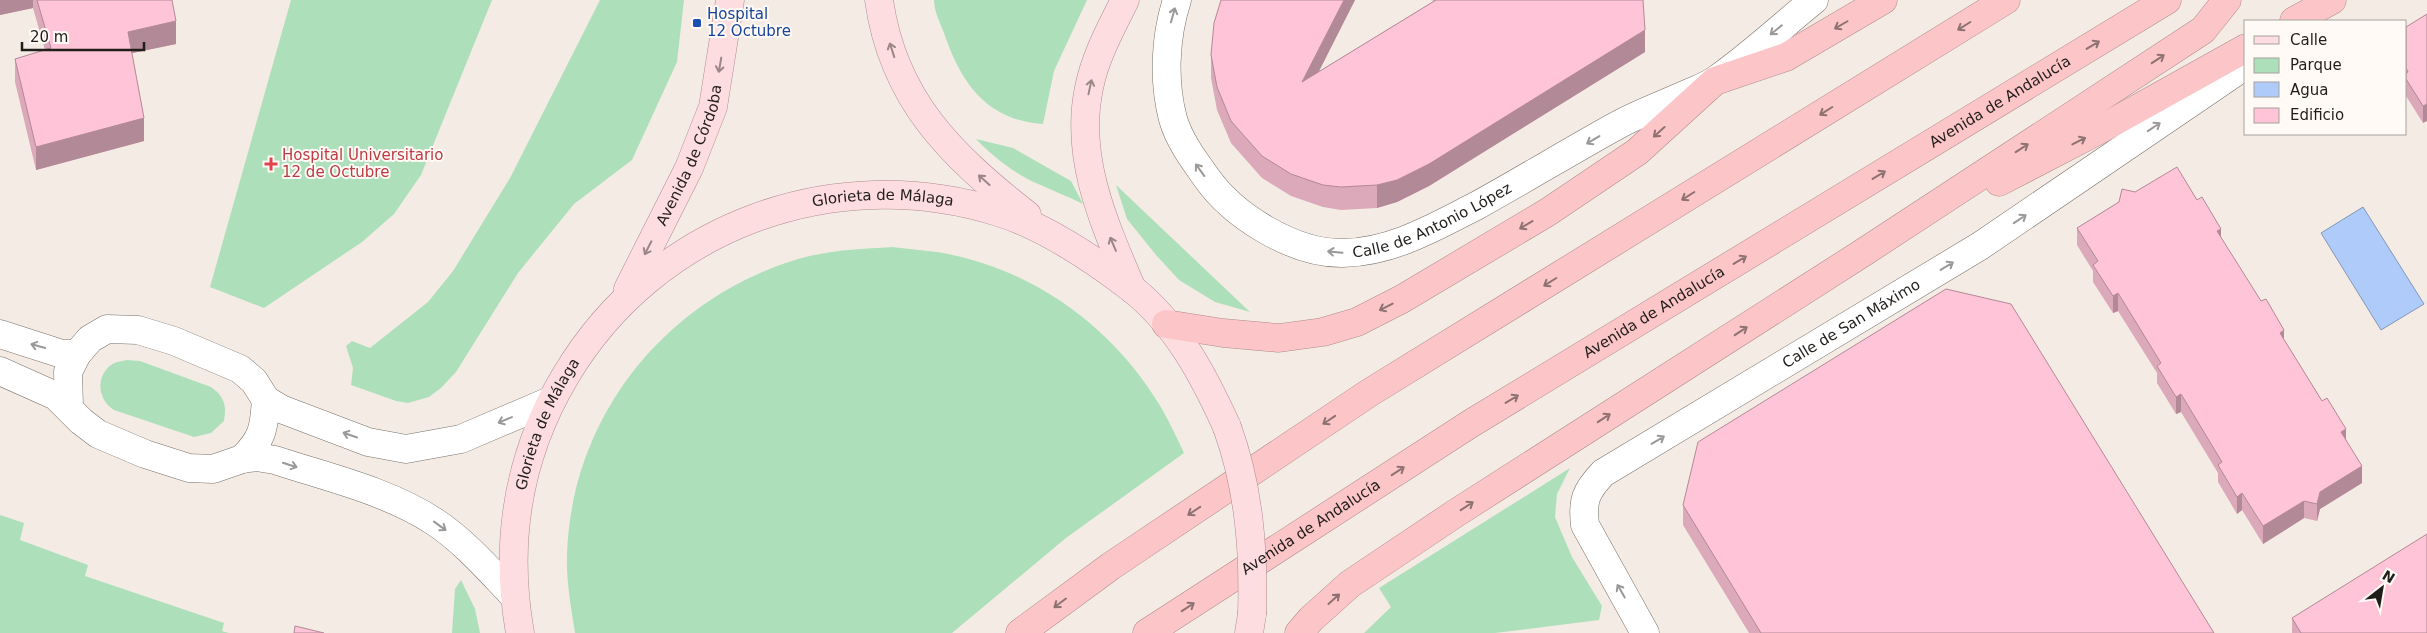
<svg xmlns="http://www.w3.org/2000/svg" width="2427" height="633" font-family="'DejaVu Sans',sans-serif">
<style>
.green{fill:#aedfbb}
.water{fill:#aecbf9;stroke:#8397b6}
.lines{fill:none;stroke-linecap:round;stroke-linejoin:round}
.minor-casing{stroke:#78716a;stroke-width:29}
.major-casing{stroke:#af8b8c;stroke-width:29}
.highway-casing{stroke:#af8b8c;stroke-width:29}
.minor{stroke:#fff;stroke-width:28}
.major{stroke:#fddddf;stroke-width:28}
.highway{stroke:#fcc6c9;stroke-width:28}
.major-bridge-casing{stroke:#af8b8c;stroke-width:29;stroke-linecap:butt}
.major-bridge{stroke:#fddddf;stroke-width:28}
.wall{fill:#dba9ba}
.shaded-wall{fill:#b28997}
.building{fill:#ffc4d8;stroke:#b28997}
.oneway{stroke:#9b9998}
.oneway2{stroke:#8e7272}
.oneway3{stroke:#9a8786}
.transit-dot{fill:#1a4fb4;stroke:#fffaf5;stroke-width:2}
.health-dot{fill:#e0444e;stroke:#fffaf5;stroke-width:2}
.labels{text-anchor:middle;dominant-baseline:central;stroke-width:4;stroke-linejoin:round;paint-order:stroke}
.transit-label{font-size:15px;fill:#164399;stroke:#fffaf5;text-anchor:start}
.street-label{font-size:15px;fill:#201d1a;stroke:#fffaf5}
.health-label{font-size:15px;fill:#be3a42;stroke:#fffaf5;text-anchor:start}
</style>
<rect width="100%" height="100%" fill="#f4ece4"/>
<g class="green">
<polygon points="291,0 492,0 421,175 394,214 362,242 264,308 210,287"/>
<polygon points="600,0 684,0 677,62 632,160 574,204 518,273 456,372 441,388 429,397 408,403 396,401 351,385 353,368 346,346 352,341 370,348 428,302 453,271 510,178"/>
<path d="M934,0H1087L1054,71L1043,124C986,120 961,83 944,33C940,23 934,11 934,0Z"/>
<path d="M976,139L1013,148L1071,181L1083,204C1067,196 1051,190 1036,183C1014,173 993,157 976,139Z"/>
<polygon points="1116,185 1250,312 1215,302 1179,280 1156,255 1127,219"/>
<path d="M892,247C907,249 922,250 937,252C1031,267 1114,327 1162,409C1170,423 1177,438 1184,453L1066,538L952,633H575C571,607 566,581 567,554C572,415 666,299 798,259C829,250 861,249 892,247Z"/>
<path d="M127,360L140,361L211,387C224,396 227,405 224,421L211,433L194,437L114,410C98,400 95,377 111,365C115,362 122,361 127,360Z"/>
<polygon points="1570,468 1557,494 1555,517 1572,557 1602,606 1599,620 1495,633 1364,633 1391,607 1379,588"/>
<polygon points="0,515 24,523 20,540 88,565 85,576 224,623 222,631 229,633 0,633"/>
<polygon points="461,580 475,609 480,633 452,633 455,589"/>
</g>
<polygon class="water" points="2363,207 2424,304 2381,330 2321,233"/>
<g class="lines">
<g class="minor-casing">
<g id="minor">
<path id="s1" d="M1177,0C1165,37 1163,81 1173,119C1179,140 1193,159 1206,177C1233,216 1294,254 1343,253C1392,252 1433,228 1476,206C1523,180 1569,152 1616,126C1639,113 1665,104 1689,93C1698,89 1709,85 1717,79C1751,55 1782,26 1814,0"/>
<polyline points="0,334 62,354 77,354"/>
<path d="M0,371L56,396L81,421L98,434L145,454L189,468L213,469L242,459L256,457L275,460C329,478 388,491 435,522C465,542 489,570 513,595"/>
<polyline points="69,407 68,372 77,354 90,339 107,329 138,330 174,341 240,369 254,381 266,400 281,409 368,442 406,449 461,439 550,401"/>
<path d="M242,459C263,439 264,428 266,400"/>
<path id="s2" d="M1645,633L1585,525C1582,500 1586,491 1603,473L1980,246L2246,65"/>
</g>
</g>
<g class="major-casing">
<g id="major">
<path d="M879,0C893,100 951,155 1027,215"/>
<path d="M1125,0C1111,28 1095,57 1089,88C1074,159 1105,225 1132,289"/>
<path id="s3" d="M628,289L689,168L713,107L730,0"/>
<path id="s4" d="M520,633C504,542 518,455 566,375C655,226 833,161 998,212C1044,226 1093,259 1131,288C1176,323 1204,376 1227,427"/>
<polyline points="1249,633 1252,614"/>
</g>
</g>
<g class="highway-casing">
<g id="highway">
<polyline points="2294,21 2332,0"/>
<polyline points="1999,182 2099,130 2246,48"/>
<polyline points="1166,324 1223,333 1279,338 1323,332 1357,322 1402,299 1548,212 1637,152 1715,81 1786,57 1883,0"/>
<polyline points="1020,633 1111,566 1369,393 2006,0"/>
<path id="s5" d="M1147,633L1470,424L2167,0"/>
<polyline points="1299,633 1311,619 1350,584 1456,513 1864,252 2203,30 2227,0"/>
</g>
</g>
<use href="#minor" class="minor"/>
<use href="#major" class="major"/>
<use href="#highway" class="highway"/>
<g class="major-bridge-casing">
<path id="major-bridge" d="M1227,427C1249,488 1254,549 1252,614"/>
</g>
<use href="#major-bridge" class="major-bridge"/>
</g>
<g class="wall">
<polygon points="0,0 172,0 176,44 132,53 144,141 36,170 15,82 15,59 45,50 33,8 0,15"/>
<polygon points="1221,0 1355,0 1318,72 1434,1 1431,0 1643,0 1645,52 1429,186 1397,202 1377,208 1341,210 1323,207 1291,196 1262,178 1231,143 1217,110 1211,78 1211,55"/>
<polygon points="2427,14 2423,123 2406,96 2406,27"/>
<polygon points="2135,192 2197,200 2346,439 2362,483 2320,509 2317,521 2304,518 2263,544 2242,510 2237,514 2218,482 2218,473 2181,412 2176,414 2157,383 2157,373 2118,311 2113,313 2093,282 2093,271 2077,245 2077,228"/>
<polygon points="1683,505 2214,633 1749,633 1683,525"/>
<polygon points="2292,618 2427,633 2292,633"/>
</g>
<g class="shaded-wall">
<polygon points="0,0 33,0 33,8 0,15"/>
<polygon points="1344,0 1355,0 1302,105 1302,82"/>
<polygon points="176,21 176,44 128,54 128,32"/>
<polygon points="1645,30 1645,52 1429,186 1397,202 1377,208 1377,185"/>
<polygon points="2427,104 2427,121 2423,123 2423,106"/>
<polygon points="144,118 144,141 36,170 36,147"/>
<polygon points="2221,229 2221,246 2217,231"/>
<polygon points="2118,293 2118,311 2113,313 2113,296"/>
<polygon points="2284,330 2284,347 2280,333"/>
<polygon points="2181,394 2181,412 2176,414 2176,397"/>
<polygon points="2346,429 2346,446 2341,432"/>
<polygon points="2362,466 2362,483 2320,509 2317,521 2317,504 2320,492"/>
<polygon points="2242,493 2242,510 2237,514 2237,497"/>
<polygon points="2304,501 2304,518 2263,544 2263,526"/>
</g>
<g class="building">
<polygon points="37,0 172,0 176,21 128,32 144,118 36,147 15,59 51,48"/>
<polygon points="1221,0 1344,0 1302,82 1436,0 1643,0 1645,30 1429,164 1397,180 1377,185 1341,187 1323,185 1291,174 1262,156 1231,121 1217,87 1211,55 1214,23"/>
<polygon points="2427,14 2427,104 2423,106 2406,79 2406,73 2408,72 2406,68 2406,27"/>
<polygon points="2177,167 2197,200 2202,197 2221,229 2217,231 2261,301 2266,299 2284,330 2280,333 2322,401 2327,398 2346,429 2341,432 2362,466 2320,492 2317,504 2304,501 2263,526 2242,493 2237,497 2218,465 2222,462 2181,394 2176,397 2157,366 2161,363 2118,293 2113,296 2093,265 2098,261 2077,228 2119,202 2122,189 2135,192"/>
<polygon points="1946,289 2011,304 2214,633 1761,633 1683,505 1698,442"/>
<polygon points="2427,534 2427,633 2301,633 2292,618"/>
<polygon points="295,626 324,633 294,633"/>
</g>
<defs><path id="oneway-shaft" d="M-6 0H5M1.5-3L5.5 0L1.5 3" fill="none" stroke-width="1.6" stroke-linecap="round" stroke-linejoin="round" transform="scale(1.25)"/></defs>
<g class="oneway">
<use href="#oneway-shaft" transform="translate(1173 15) rotate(-74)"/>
<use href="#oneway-shaft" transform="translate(1776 30) rotate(141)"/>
<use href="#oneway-shaft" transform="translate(2154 127) rotate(-34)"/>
<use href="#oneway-shaft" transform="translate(1593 140) rotate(149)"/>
<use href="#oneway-shaft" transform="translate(1200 170) rotate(-126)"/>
<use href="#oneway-shaft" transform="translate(2020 219) rotate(-34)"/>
<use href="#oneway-shaft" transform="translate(1335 252) rotate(-175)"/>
<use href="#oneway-shaft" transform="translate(1947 266) rotate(-31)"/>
<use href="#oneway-shaft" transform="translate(38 346) rotate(-164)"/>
<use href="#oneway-shaft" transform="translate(505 420) rotate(157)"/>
<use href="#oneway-shaft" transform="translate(350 435) rotate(-161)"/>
<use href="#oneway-shaft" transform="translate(1658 440) rotate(-31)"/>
<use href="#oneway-shaft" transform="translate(290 465) rotate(18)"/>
<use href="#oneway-shaft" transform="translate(440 526) rotate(36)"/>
<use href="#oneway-shaft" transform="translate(1621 591) rotate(-120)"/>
</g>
<g class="oneway2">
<use href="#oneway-shaft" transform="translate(1841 25) rotate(150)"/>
<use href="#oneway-shaft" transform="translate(1964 26) rotate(148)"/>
<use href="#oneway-shaft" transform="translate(2093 45) rotate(-31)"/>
<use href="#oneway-shaft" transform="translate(2158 59) rotate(-33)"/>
<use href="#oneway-shaft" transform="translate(1826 111) rotate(148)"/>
<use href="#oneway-shaft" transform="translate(1659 132) rotate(138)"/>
<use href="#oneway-shaft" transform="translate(2079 141) rotate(-27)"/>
<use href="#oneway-shaft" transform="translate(2022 148) rotate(-33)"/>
<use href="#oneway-shaft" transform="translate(1879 175) rotate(-31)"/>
<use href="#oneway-shaft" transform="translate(1688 196) rotate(148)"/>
<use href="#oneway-shaft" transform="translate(1526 225) rotate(149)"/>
<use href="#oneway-shaft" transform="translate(1740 260) rotate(-31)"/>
<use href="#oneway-shaft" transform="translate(1550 282) rotate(148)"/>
<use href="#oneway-shaft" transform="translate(1386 307) rotate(153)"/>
<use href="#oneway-shaft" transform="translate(1741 331) rotate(-33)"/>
<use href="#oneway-shaft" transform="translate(1512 399) rotate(-31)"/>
<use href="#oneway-shaft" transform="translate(1604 418) rotate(-33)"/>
<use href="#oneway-shaft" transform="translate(1329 420) rotate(146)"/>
<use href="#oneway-shaft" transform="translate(1398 471) rotate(-33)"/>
<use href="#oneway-shaft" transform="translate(1467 506) rotate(-33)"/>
<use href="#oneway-shaft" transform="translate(1194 511) rotate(146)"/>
<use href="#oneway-shaft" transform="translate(1334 599) rotate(-42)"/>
<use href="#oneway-shaft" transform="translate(1060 603) rotate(143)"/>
<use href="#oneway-shaft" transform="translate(1188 607) rotate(-33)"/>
</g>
<g class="oneway3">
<use href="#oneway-shaft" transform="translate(892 50) rotate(-108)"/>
<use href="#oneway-shaft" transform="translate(720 65) rotate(100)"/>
<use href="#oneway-shaft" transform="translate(1090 87) rotate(-78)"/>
<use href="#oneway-shaft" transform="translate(984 180) rotate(-138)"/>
<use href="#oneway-shaft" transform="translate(1113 244) rotate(-113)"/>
<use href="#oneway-shaft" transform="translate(648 248) rotate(117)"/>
</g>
<rect class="transit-dot" x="692" y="18" width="10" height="10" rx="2.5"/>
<path class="health-dot" d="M268.5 156.5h5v5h5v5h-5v5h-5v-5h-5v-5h5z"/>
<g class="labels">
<g class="transit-label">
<text x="707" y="14">Hospital<tspan x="707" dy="17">12 Octubre</tspan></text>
</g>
<g class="street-label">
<text stroke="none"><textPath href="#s5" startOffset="1005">Avenida de Andalucía</textPath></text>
<text stroke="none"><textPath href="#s3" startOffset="148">Avenida de Córdoba</textPath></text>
<text stroke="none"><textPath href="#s4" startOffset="649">Glorieta de Málaga</textPath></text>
<text stroke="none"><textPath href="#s1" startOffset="445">Calle de Antonio López</textPath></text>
<text stroke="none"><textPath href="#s5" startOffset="600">Avenida de Andalucía</textPath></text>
<text stroke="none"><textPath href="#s2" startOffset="471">Calle de San Máximo</textPath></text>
<text stroke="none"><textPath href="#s4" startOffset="215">Glorieta de Málaga</textPath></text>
<text stroke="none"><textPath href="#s5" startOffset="195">Avenida de Andalucía</textPath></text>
</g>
<g class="health-label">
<text x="282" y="155">Hospital Universitario<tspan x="282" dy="17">12 de Octubre</tspan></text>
</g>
</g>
<rect x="2244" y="20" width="162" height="115" fill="#fffaf5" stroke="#a6a29d"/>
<rect x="2254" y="36" width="25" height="8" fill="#fddddf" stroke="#a6a29d"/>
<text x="2290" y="45" font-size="15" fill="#201d1a">Calle</text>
<rect x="2254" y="58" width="25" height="15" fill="#aedfbb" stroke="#a6a29d"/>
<text x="2290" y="70" font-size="15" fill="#201d1a">Parque</text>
<rect x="2254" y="82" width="25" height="15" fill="#aecbf9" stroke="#a6a29d"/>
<text x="2290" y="95" font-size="15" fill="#201d1a">Agua</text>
<rect x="2254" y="108" width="25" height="15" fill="#ffc4d8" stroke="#a6a29d"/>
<text x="2290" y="120" font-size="15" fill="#201d1a">Edificio</text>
<g transform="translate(2382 588) rotate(31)" stroke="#fffaf5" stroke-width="4" paint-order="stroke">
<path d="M0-4L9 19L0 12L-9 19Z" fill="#201d1a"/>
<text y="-8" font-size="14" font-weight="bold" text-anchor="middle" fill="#201d1a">N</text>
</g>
<path d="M22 42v8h122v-8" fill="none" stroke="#201d1a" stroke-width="2.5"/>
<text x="30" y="42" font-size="15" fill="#201d1a" stroke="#fffaf5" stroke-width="4" paint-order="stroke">20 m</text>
</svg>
